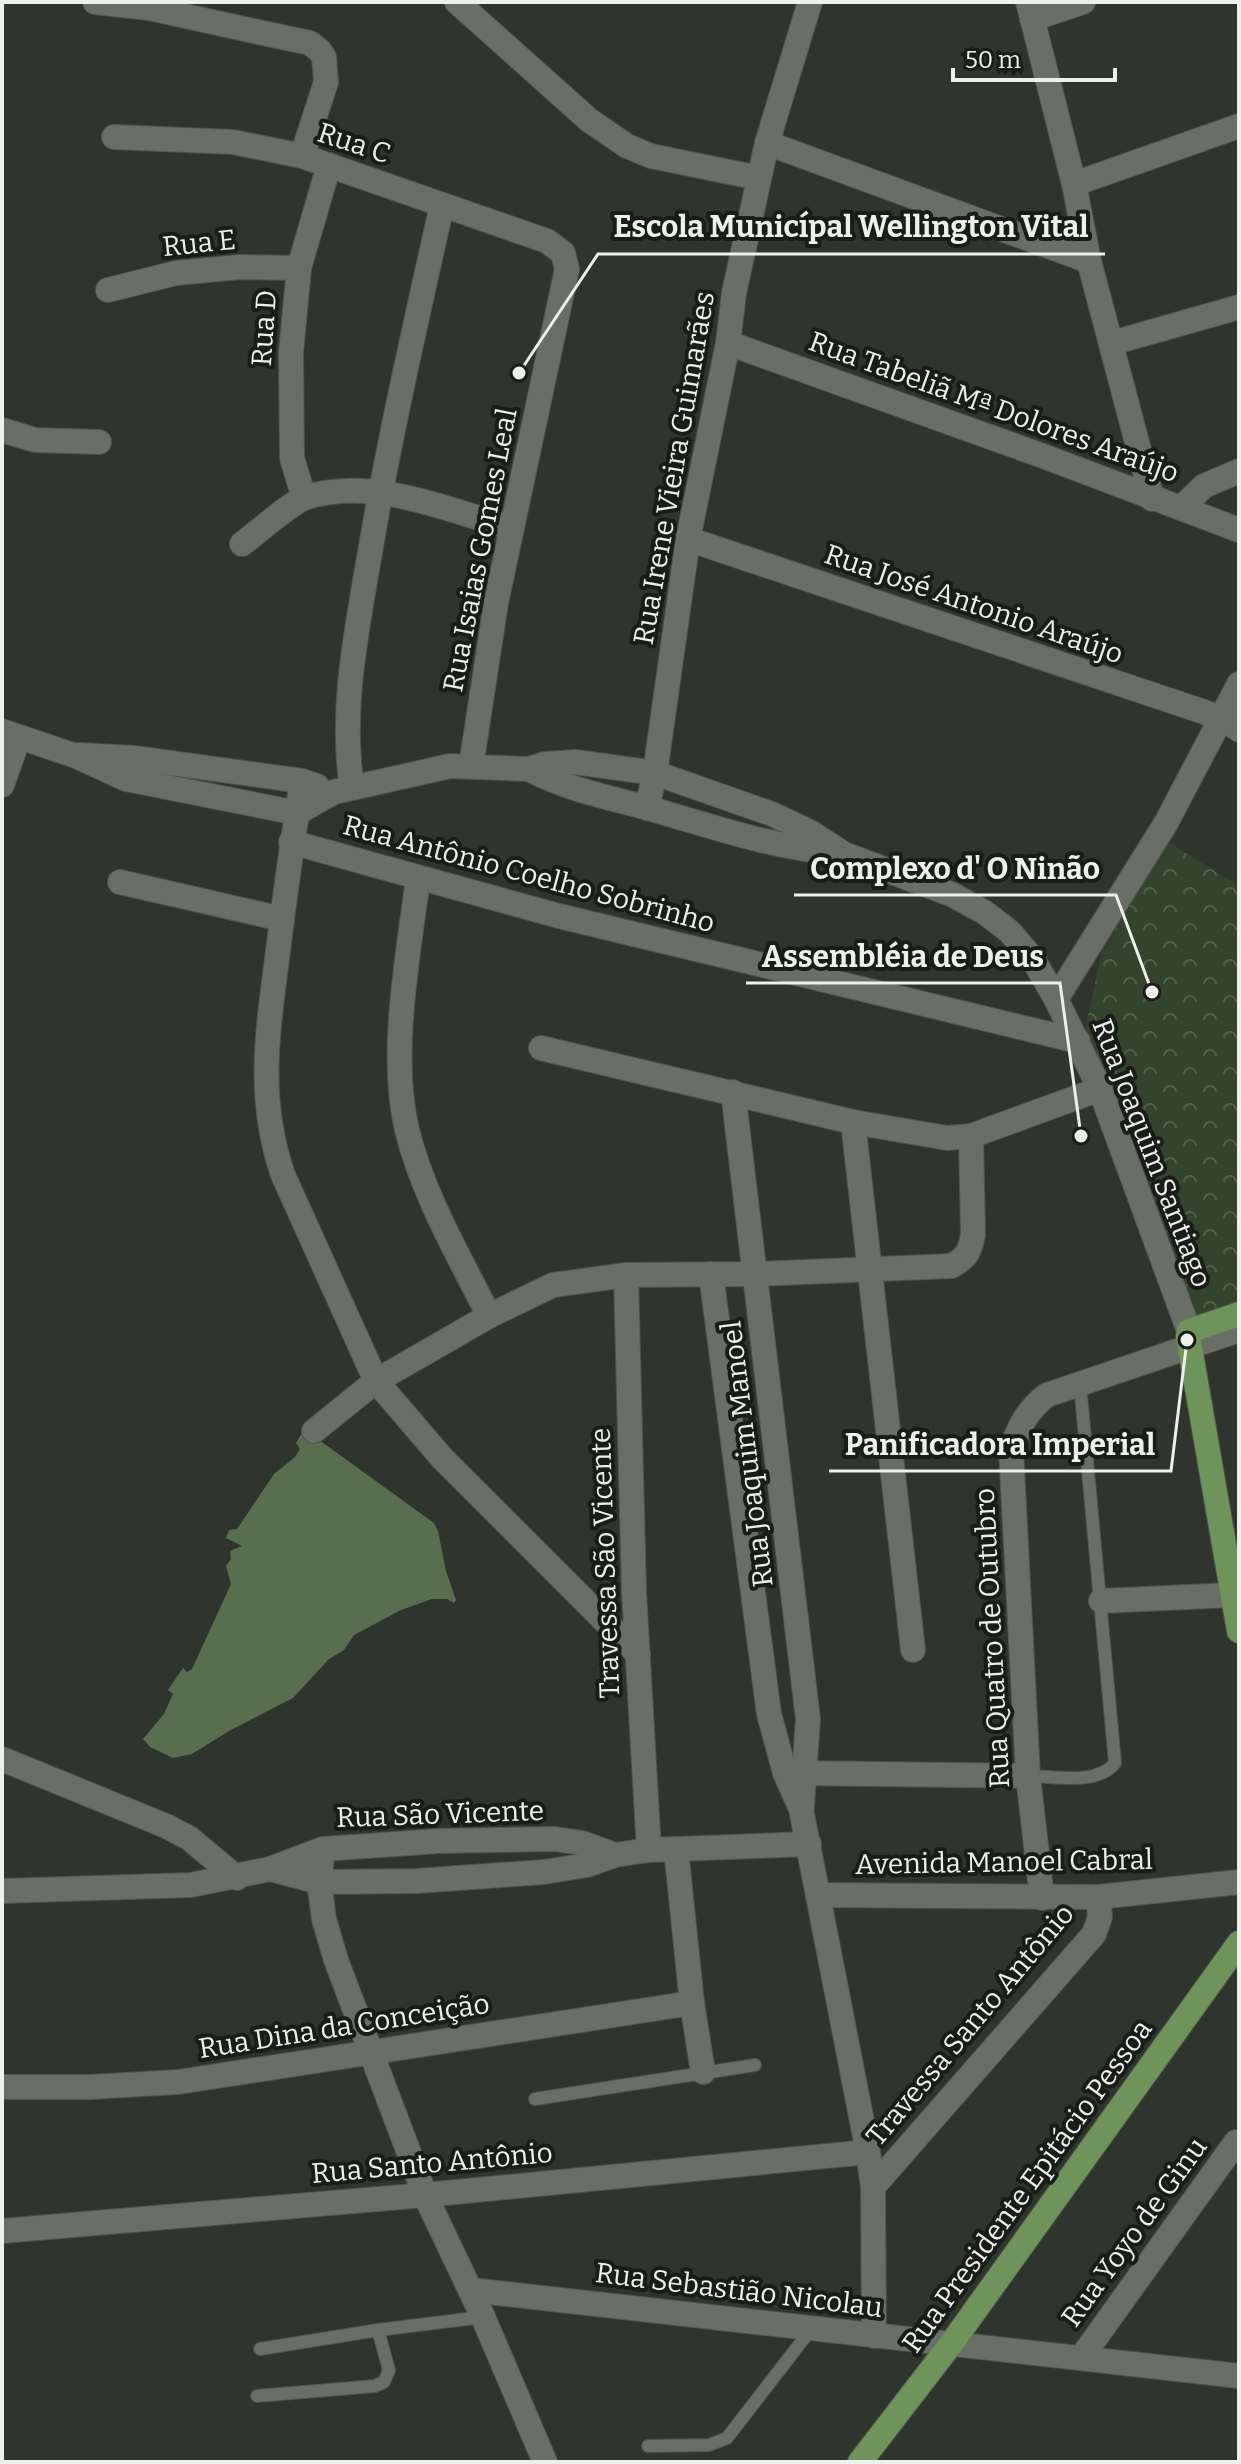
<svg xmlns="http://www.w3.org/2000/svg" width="1241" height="2464" font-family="Bitter,serif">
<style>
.forest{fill:url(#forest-crowns)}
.water{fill:#596d4f}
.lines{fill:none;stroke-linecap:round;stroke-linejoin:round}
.service-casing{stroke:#4f544d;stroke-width:14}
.minor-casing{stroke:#4f544d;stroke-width:26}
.primary-casing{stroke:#4f544d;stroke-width:26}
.service{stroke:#696f66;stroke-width:12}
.minor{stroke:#696f66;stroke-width:24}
.primary{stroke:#6e945b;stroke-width:24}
.labels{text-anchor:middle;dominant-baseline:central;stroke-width:8;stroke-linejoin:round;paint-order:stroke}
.street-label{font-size:28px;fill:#edf0eb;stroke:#191c18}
.leader{fill:none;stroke:#edf0eb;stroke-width:3}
.callout-dot{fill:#edf0eb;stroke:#191c18;stroke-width:3}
.callout-label{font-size:30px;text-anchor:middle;font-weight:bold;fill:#edf0eb;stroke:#191c18;stroke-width:8;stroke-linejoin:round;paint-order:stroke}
</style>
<defs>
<pattern id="forest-crowns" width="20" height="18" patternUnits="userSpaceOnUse" patternTransform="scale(2)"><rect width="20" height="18" fill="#34432d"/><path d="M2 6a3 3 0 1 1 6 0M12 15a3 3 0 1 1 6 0" fill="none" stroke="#525e4c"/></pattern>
</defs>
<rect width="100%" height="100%" fill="#2f352d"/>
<polygon class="forest" points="1168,842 1239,886 1239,1305 1199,1317 1176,1291 1082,1043 1102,952"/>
<polygon class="water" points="303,1431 308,1432 434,1523 438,1531 446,1571 456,1600 454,1603 447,1599 432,1599 401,1610 354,1635 344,1650 329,1659 293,1698 229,1731 192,1754 173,1758 150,1747 143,1739 164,1714 173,1694 168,1690 183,1668 187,1672 192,1669 231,1584 226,1566 231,1559 230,1551 242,1546 226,1538 229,1530 237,1529 274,1474 295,1457 300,1449 296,1443"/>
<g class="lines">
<g class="service-casing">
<g id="service">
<path d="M1028,1776C1055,1776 1097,1786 1115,1763L1080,1384"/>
<polyline points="535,2099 755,2065"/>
<polyline points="260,2349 378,2330 483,2317"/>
<polyline points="257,2396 375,2386 384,2382 389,2370 378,2330"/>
<polyline points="648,2446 709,2445 727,2438 812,2328"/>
</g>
</g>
<g class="minor-casing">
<g id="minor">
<polyline points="95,2 149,8 263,33 310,43 320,51 324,57 326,82 302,156"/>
<polyline points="457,2 589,120 627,146 651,156 759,178"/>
<polyline points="1028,2 1074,184 1089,261 1152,499"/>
<polyline points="1032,19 1083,2"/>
<polyline points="114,137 233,142 302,156 547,241 563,253 567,269 496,603 471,766"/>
<polyline points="767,143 1089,261"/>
<polyline points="1074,184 1239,126"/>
<polyline points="108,290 176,273 240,267 299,268"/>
<polyline points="728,343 1043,456 1239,530"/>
<polyline points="1112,343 1239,307"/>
<polyline points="2,430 35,440 99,442"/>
<polyline points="304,498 292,458 291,352 299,268 329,165"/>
<polyline points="1182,507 1204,486 1239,471"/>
<polyline points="688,539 1222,718 1239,730"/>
<path d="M242,544C257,533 291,502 307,497C375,477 447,510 512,528"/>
<polyline points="2,731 76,756 126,779 297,813 334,792 450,766 529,769 545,764 575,762 655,773 772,814 812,833 844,854 953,895 984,912 1009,931 1033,959 1056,999 1100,1089 1189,1331"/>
<polyline points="80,755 134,758 302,781 317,786"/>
<path d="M529,769C568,790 609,797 651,809C715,827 776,849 842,853"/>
<path d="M302,781C293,838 285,894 278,951C268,1030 256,1097 283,1175L376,1381L442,1458L638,1654"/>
<polyline points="2,785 19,737"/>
<path d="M352,788C340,710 356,635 369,558C389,439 416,322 442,205"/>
<polyline points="647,808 655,773 688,539 728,343 734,293 767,143 810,2"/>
<polyline points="291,842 559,916 1078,1041"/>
<path d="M418,879C408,956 389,1055 407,1130C423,1195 459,1256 489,1316"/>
<polyline points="120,882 282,919"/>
<polyline points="1056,999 1166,823 1239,684"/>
<polyline points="541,1048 853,1122 947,1138 971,1136 1100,1089"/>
<polyline points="733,1092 808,1719 802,1806"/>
<polyline points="853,1122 913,1650"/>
<polyline points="711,1274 769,1714 785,1773 801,1809 868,2152 873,2187 874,2336"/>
<polyline points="626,1275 634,1592 649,1850"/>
<path d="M314,1431L376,1381L489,1316L553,1285L626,1275L756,1274L951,1266C967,1258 970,1251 973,1234L971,1136"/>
<polyline points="1101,1601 1231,1595"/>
<polyline points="2,1759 166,1826 189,1838 237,1878"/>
<polyline points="792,1773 1028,1776"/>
<polyline points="323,1849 319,1882 324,1919 336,1960 425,2195 483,2317 545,2462"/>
<polyline points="676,1849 692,2003 703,2072"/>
<polyline points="270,1869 319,1882 416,1881 544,1872 587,1865 615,1855 649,1850 809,1844"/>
<polyline points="2,1891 191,1885 270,1869 323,1849 439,1841 555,1839 582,1843 615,1855"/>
<polyline points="818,1895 1098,1897 1239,1882"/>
<path d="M1042,1898L1028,1776L1011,1449C1019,1427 1027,1410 1047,1395L1239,1330"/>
<polyline points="2,2087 90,2087 178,2082 692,2003"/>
<polyline points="873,2187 1094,1934 1100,1917 1098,1897"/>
<polyline points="2,2231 425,2195 868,2152"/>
<polyline points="471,2290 1239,2376"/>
<polyline points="1081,2358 1236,2142"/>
</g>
</g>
<g class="primary-casing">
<g id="primary">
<polyline points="1239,1314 1189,1331 1188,1336 1239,1631"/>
<polyline points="860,2462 951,2344 1239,1943"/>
</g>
</g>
<use href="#service" class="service"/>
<use href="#minor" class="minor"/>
<use href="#primary" class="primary"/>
</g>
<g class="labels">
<g class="street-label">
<text transform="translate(354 143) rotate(18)">Rua C</text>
<text transform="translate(199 243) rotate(-6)">Rua E</text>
<text transform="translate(264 328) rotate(-86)">Rua D</text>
<text transform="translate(994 407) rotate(20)">Rua Tabeliã Mª Dolores Araújo</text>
<text transform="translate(674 468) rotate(-80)">Rua Irene Vieira Guimarães</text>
<text transform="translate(480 550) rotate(-79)">Rua Isaias Gomes Leal</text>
<text transform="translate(974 604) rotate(19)">Rua José Antonio Araújo</text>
<text transform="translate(529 874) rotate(15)">Rua Antônio Coelho Sobrinho</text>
<text transform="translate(1152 1153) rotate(69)">Rua Joaquim Santiago</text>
<text transform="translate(747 1454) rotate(-97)">Rua Joaquim Manoel</text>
<text transform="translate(605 1563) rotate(-92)">Travessa São Vicente</text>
<text transform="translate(992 1638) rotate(-93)">Rua Quatro de Outubro</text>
<text transform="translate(440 1814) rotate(-2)">Rua São Vicente</text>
<text transform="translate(1004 1862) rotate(-1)">Avenida Manoel Cabral</text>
<text transform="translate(970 2025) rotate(-50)">Travessa Santo Antônio</text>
<text transform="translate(344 2026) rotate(-9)">Rua Dina da Conceição</text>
<text transform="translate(432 2163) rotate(-5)">Rua Santo Antônio</text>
<text transform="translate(1027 2186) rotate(-54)">Rua Presidente Epitácio Pessoa</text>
<text transform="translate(1134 2232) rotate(-54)">Rua Yoyo de Ginu</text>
<text transform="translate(739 2290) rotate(7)">Rua Sebastião Nicolau</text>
</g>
</g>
<path class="leader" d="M519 373L598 254H1105M1152 992L1116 895H794M1081 1136L1060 983H746M1187 1340L1171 1471H829"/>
<g class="callout-dot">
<circle cx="519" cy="373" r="8"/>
<circle cx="1152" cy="992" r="8"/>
<circle cx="1081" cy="1136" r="8"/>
<circle cx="1187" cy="1340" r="8"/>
</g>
<g class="callout-label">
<text x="851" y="237">Escola Municípal Wellington Vital</text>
<text x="955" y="879">Complexo d' O Ninão</text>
<text x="903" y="967">Assembléia de Deus</text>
<text x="1000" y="1455">Panificadora Imperial</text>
</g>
<rect width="1241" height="2464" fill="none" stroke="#edf0eb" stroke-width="8"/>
<path d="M953 68v12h162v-12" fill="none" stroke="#edf0eb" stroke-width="4"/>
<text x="965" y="68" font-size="24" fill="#edf0eb" stroke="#191c18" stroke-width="6" paint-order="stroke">50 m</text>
</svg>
